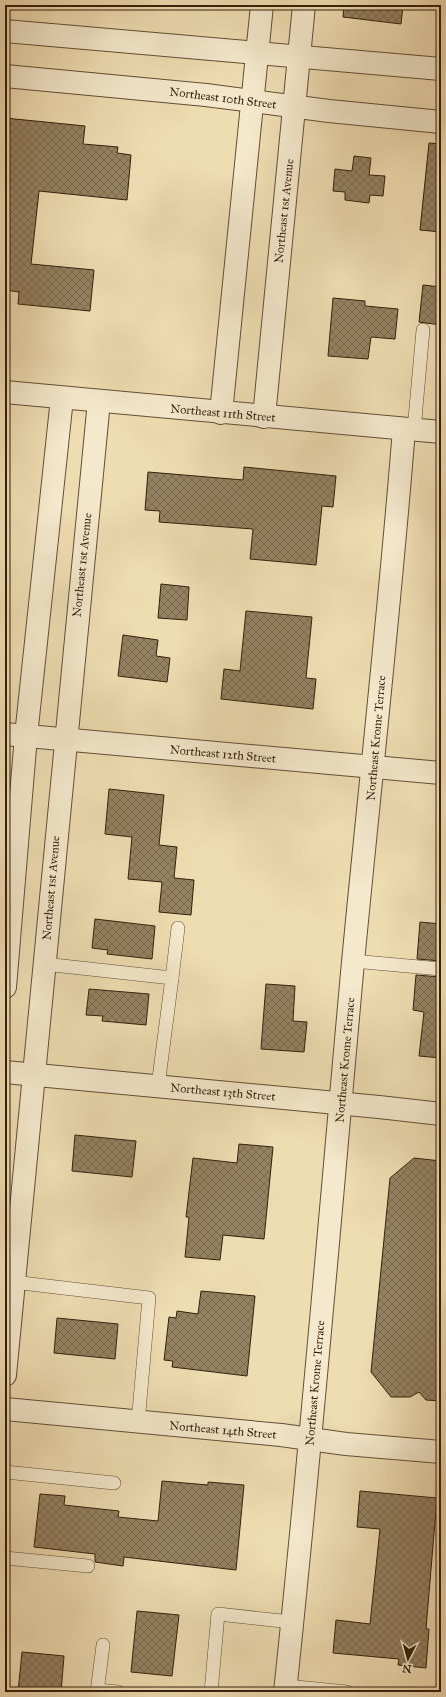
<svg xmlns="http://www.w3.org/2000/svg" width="446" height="1697" font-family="'IM FELL Great Primer',serif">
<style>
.building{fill:url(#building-cross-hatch);stroke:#341f0c}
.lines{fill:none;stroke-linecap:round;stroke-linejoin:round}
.service-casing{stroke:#634e36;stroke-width:14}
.minor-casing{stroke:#634e36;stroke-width:24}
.tertiary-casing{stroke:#634e36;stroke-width:24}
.service{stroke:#f5e9cd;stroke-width:13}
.minor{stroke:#f5e9cd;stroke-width:22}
.tertiary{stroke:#f5e9cd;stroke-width:22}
.labels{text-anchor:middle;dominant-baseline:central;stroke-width:3;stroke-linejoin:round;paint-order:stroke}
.street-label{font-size:12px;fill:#341f0c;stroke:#f5e9cd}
</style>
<defs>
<pattern id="building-cross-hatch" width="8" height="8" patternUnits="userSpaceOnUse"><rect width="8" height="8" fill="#958262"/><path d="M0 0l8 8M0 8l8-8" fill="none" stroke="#7a6a4f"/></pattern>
</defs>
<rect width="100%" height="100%" fill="#efddb2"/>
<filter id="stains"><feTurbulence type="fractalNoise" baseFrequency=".005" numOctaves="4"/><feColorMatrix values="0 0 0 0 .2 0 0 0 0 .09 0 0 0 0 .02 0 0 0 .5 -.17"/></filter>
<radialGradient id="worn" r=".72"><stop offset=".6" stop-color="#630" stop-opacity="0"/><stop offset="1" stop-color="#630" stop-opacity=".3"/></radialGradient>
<g class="building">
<polygon points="344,5 403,5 401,24 343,17"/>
<polygon points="5,118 85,126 83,144 118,147 117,153 131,155 127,200 39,191 31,264 94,270 90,311 18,304 19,292 5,290"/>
<polygon points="429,143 441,144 441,232 420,230"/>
<polygon points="354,156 371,158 369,175 385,176 383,196 370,195 369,203 345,200 345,192 333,191 335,169 352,171"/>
<polygon points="423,285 441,287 441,325 419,322"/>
<polygon points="333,298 365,301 365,306 398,309 395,339 371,337 368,359 328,356"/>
<polygon points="244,467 336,476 333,507 322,506 316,565 250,559 253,529 159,522 160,511 145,510 148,472 243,480"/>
<polygon points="161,584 189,587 187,620 158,618"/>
<polygon points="246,611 312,617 306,678 316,679 313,709 221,699 224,669 240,671"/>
<polygon points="123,635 158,640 156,656 170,658 167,682 118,676"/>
<polygon points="109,789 164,795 159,845 177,847 174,878 194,880 191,915 159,912 162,882 128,879 132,837 105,834"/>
<polygon points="95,919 155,926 152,959 107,954 108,950 92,948"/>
<polygon points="420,922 441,924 441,961 417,959"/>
<polygon points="416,975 441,977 441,1058 419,1056 424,1012 413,1010"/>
<polygon points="266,984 295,986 293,1021 307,1022 304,1052 261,1049"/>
<polygon points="89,989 149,994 146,1025 102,1021 103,1016 86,1015"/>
<polygon points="75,1135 136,1141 132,1177 72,1171"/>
<polygon points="239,1144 273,1147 264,1239 223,1235 220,1260 185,1257 189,1217 186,1217 193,1158 237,1163"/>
<polygon points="414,1158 441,1161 441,1401 426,1400 419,1392 410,1397 391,1397 371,1372 390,1178"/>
<polygon points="201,1291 255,1296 247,1376 172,1367 173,1361 164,1360 169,1317 176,1318 177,1311 198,1314"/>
<polygon points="57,1318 118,1324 115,1359 54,1353"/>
<polygon points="162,1481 208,1485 208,1482 244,1485 236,1570 124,1557 123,1566 95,1562 95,1554 34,1547 40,1494 65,1496 64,1505 119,1511 118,1517 158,1521"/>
<polygon points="360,1491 437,1498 426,1629 429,1629 426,1668 398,1665 399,1659 333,1653 336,1620 370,1624 380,1529 357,1527"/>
<polygon points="137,1611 179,1615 172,1676 131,1672"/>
<polygon points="22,1652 64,1656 61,1692 18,1692"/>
</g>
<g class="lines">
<g class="service-casing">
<g id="service">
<polyline points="414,430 423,330"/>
<polyline points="353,961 441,969"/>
<polyline points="44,964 172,978 158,1086"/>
<polyline points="172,978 178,928"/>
<polyline points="13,1282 149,1298 138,1423"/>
<polyline points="5,1472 114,1483"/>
<polyline points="5,1558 88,1566"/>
<polyline points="286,1686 347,1692"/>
<polyline points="97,1690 118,1692"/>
<polyline points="97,1692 103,1645"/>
<polyline points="211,1692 218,1614 291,1622"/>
</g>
</g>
<g class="minor-casing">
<g id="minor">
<polyline points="5,31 441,69"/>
<polyline points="5,76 206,95 329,111 441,122"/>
<polyline points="221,413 262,5"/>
<polyline points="264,417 304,5"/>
<polyline points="5,734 441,773"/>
<polyline points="5,987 26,736 62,398"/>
<polyline points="5,1072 379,1107 441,1114"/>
<polyline points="5,1375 99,401"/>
<polyline points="5,1409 281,1435 346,1444 441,1452"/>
<path d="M285,1692C311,1449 331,1205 353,962C370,784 390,607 404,429"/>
</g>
</g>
<g class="tertiary-casing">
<polyline id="tertiary" points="5,392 441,432"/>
</g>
<use href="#service" class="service"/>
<use href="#minor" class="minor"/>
<use href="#tertiary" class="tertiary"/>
</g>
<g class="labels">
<g class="street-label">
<text transform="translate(223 98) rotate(7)">Northeast 10th Street</text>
<text transform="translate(284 211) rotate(-84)">Northeast 1st Avenue</text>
<text transform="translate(223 413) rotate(5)">Northeast 11th Street</text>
<text transform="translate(82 565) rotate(-84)">Northeast 1st Avenue</text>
<text transform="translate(376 738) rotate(-85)">Northeast Krome Terrace</text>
<text transform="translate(223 754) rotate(5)">Northeast 12th Street</text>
<text transform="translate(51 888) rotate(-85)">Northeast 1st Avenue</text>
<text transform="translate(345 1060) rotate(-85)">Northeast Krome Terrace</text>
<text transform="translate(223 1092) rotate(5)">Northeast 13th Street</text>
<text transform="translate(315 1383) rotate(-85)">Northeast Krome Terrace</text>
<text transform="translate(223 1430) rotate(5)">Northeast 14th Street</text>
</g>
</g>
<rect width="446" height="1697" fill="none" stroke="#efddb2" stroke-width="20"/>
<rect x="6" y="6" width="434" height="1685" fill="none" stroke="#341f0c" stroke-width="2"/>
<rect x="10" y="10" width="426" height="1677" fill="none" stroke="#341f0c"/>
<g transform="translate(408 1659) rotate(186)" stroke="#f5e9cd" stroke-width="3" paint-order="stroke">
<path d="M0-3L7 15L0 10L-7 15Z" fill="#341f0c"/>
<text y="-6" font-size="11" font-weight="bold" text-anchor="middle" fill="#341f0c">N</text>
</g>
<rect width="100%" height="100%" filter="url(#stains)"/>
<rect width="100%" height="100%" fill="url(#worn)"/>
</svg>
